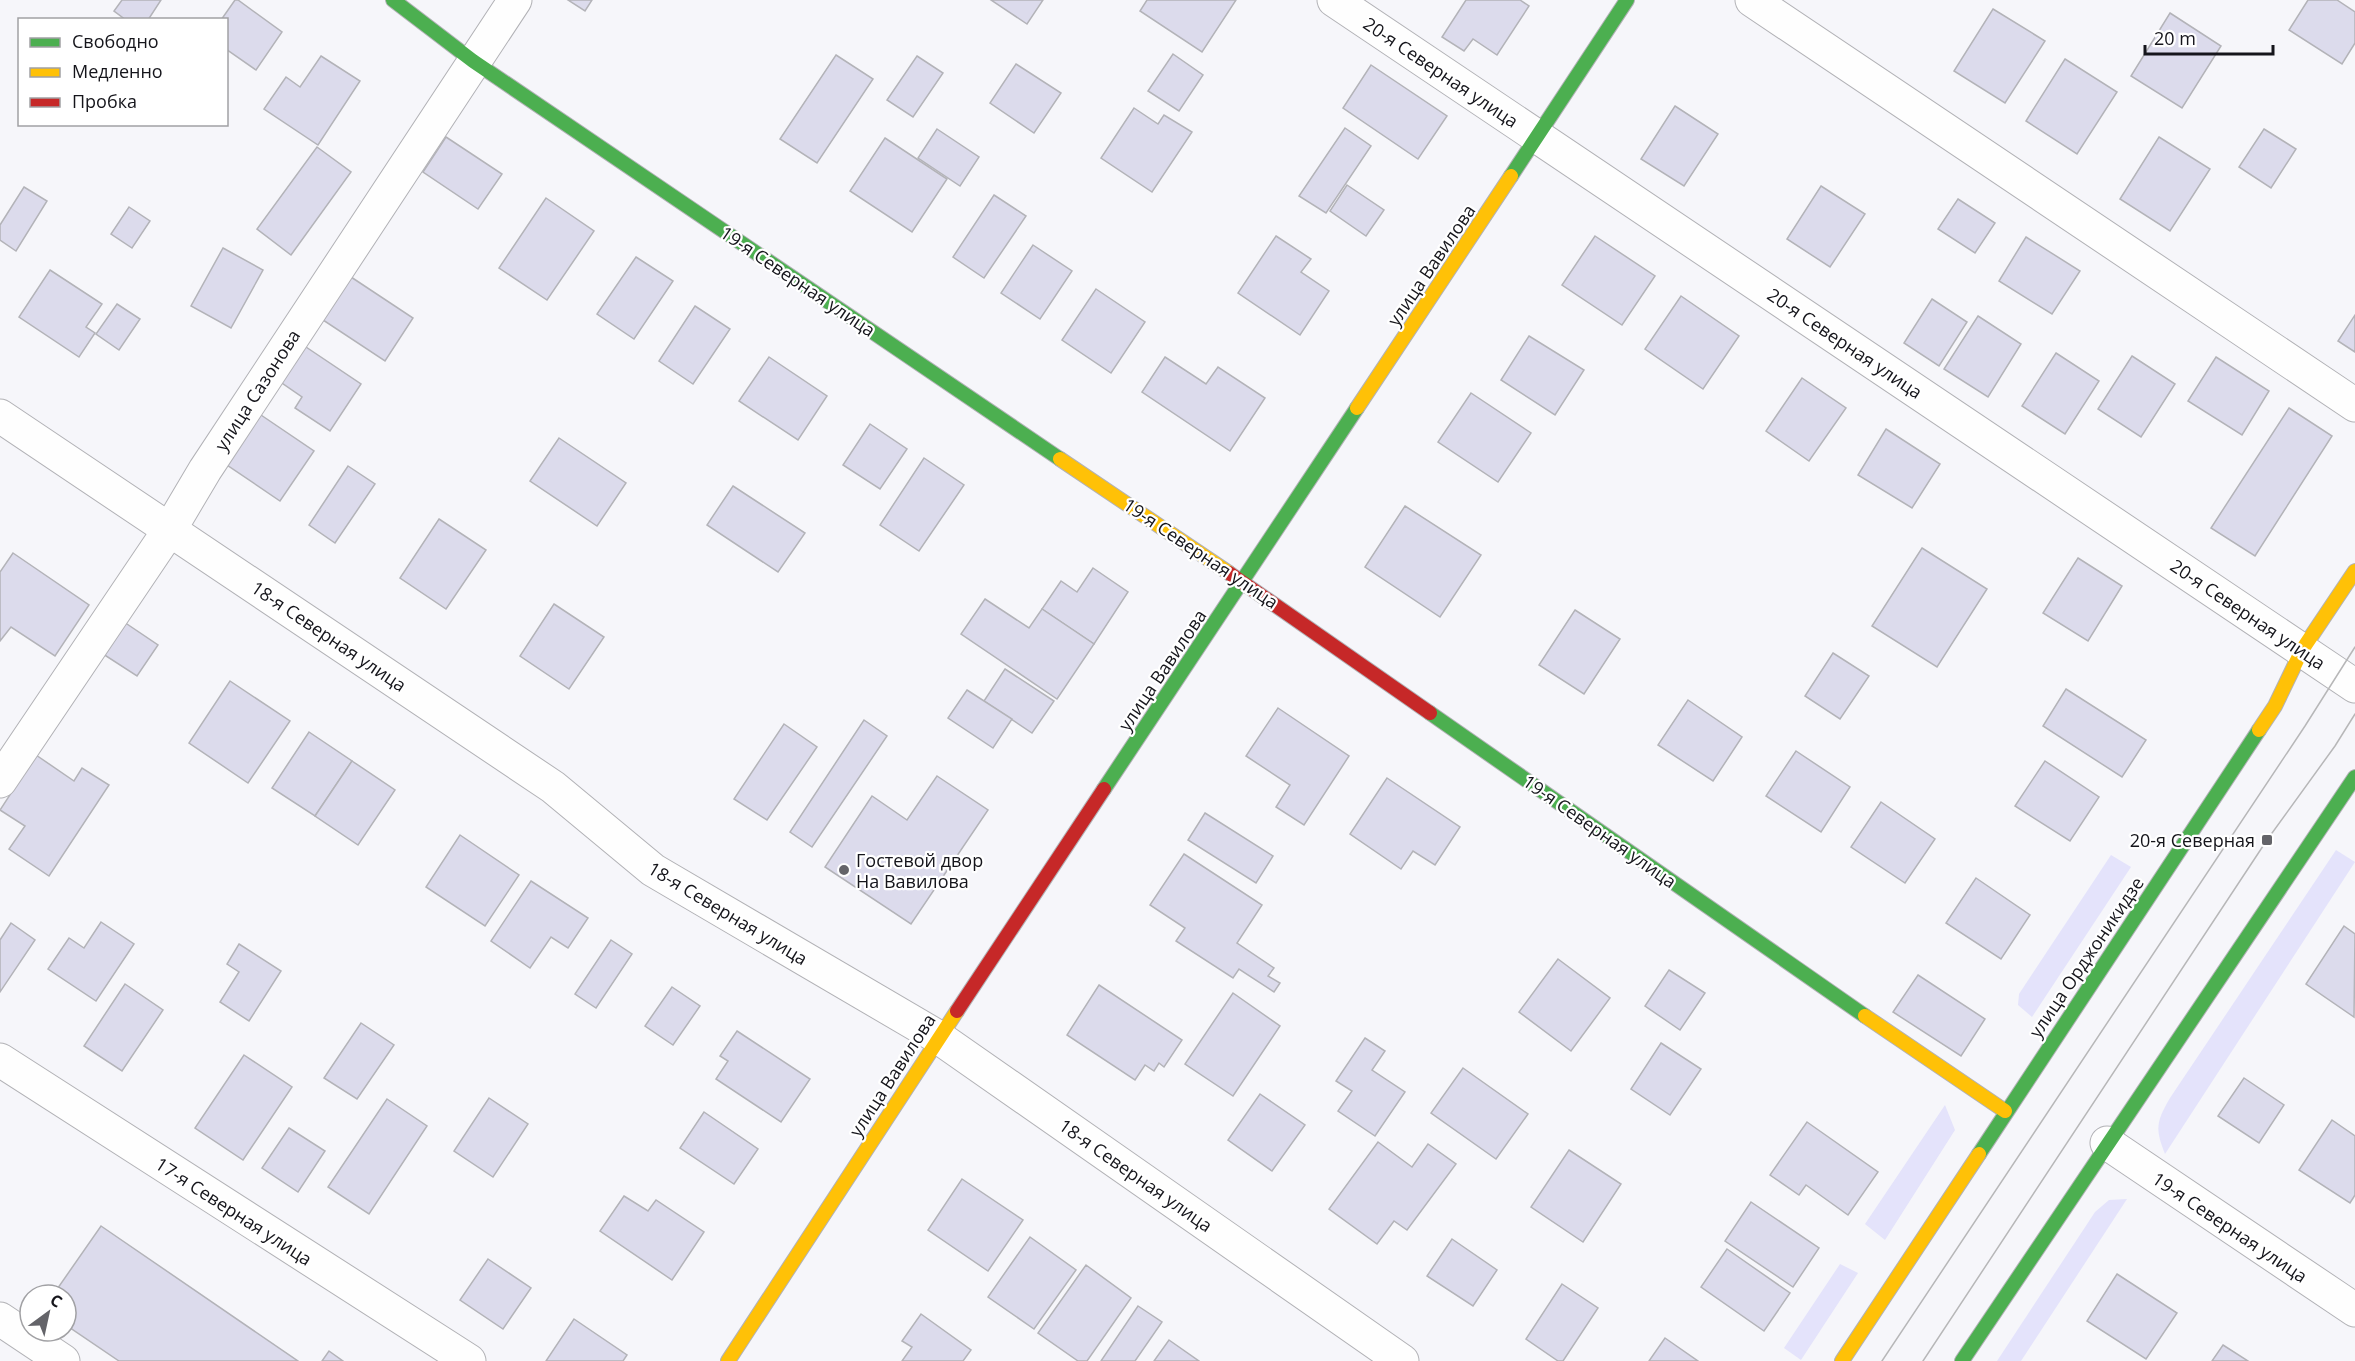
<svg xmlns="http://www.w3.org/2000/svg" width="2355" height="1361" font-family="'Open Sans',sans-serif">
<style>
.green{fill:#e4e3fb}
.building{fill:#dcdbec;stroke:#b3b3b8;stroke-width:1.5}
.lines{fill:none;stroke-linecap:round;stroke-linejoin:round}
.street-casing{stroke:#b2b2b6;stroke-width:35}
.fast-casing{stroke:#b2b2b6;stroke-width:16}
.slow-casing{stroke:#b2b2b6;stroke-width:16}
.jam-casing{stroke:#b2b2b6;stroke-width:16}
.street{stroke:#fefefe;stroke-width:33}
.fast{stroke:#4caf50;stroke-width:14}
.slow{stroke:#ffc107;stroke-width:14}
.jam{stroke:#c62828;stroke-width:14}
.tram{stroke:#b7b7b8;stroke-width:1.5}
.poi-dot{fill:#646469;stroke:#fff;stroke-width:2}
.labels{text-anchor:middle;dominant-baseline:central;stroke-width:4.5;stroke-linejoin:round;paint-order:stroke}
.street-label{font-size:18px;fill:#15151b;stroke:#fff}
.poi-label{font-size:18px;fill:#15151b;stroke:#fff;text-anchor:end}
</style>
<rect width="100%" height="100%" fill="#f6f6fa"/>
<g class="green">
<path d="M2336,850L2355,862L2165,1154C2155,1129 2156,1122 2170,1098Z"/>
<polygon points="2111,855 2131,867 2032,1017 2018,1005 2019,994"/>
<polygon points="1945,1105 1955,1130 1885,1240 1865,1224"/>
<polygon points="2127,1199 2021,1361 1997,1361 2095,1212 2109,1200"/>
<polygon points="1840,1264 1858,1273 1801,1360 1784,1348"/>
</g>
<g class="building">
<polygon points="122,0 161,0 148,20 126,20 114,11"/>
<polygon points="235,0 238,0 282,32 256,70 226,49 226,20 221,20"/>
<polygon points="568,0 592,0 585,11"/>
<polygon points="991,0 1043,0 1027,24"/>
<polygon points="1147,0 1236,0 1202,52 1140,11"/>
<polygon points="1466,0 1520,0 1529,6 1497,55 1473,39 1464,51 1442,37"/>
<polygon points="2308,0 2337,0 2355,12 2355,43 2342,64 2289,30"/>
<polygon points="1993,9 2045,41 2005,103 1954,71"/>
<polygon points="2170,13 2221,46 2182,108 2131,76"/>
<polygon points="1173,54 1203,75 1179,111 1148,91"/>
<polygon points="836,55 873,79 817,163 780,139"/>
<polygon points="321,56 360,81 318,145 264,109 286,77 300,87"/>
<polygon points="917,56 943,73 913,117 887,100"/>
<polygon points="2065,59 2117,92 2077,154 2026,121"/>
<polygon points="1016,64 1061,93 1034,133 990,103"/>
<polygon points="1371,65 1447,116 1418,159 1343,108"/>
<polygon points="1675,106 1718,134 1684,186 1641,159"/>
<polygon points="1134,108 1158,124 1164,115 1192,132 1152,192 1101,158"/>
<polygon points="1345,128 1371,146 1326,213 1299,196"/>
<polygon points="937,129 979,157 960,186 918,158"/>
<polygon points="2264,129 2296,149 2271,188 2239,167"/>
<polygon points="446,137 502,174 478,209 423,172"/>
<polygon points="2159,137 2210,169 2170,231 2120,199"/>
<polygon points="885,138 947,179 912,232 850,191"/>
<polygon points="317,147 351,172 291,255 257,229"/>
<polygon points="1347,185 1384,210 1366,236 1330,211"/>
<polygon points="1821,186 1865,214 1830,267 1787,239"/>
<polygon points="24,187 47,201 16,251 0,240 0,225"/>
<polygon points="994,195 1026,216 984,278 953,257"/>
<polygon points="546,198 594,231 547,300 499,268"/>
<polygon points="1958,199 1995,223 1975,253 1938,229"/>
<polygon points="129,207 150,221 132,248 111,234"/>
<polygon points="1276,236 1311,259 1301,272 1329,291 1300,335 1238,293"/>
<polygon points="1595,236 1655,276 1622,325 1562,285"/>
<polygon points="2026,237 2080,271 2052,314 1999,281"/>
<polygon points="1033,245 1072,271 1040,319 1001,293"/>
<polygon points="223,248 263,270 231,328 191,306"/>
<polygon points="636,257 673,281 634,339 597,314"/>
<polygon points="50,270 102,304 86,327 95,333 79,357 19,317"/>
<polygon points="351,277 413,318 385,361 323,320"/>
<polygon points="1096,289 1145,322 1111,373 1062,340"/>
<polygon points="1681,296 1739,336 1703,389 1645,349"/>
<polygon points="1932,299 1967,322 1939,366 1904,343"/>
<polygon points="117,304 140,319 119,350 96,334"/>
<polygon points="695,306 730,329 693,384 659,361"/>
<polygon points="2355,315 2355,352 2338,341"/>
<polygon points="1978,316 2021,344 1988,397 1944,369"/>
<polygon points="1529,336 1584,370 1555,415 1501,380"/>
<polygon points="303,345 361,384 330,431 295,408 302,397 279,381"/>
<polygon points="2056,353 2099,381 2065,434 2022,406"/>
<polygon points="2132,356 2175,384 2141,437 2098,409"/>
<polygon points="769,357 827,396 798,440 739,401"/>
<polygon points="1165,357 1206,384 1218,367 1265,398 1230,451 1142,392"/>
<polygon points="2216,357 2269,391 2242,435 2188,401"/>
<polygon points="1802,378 1846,408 1809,461 1766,431"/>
<polygon points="1471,393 1531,433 1498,482 1438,442"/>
<polygon points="2289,408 2332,436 2255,556 2211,528"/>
<polygon points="258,413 314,451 280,501 224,463"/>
<polygon points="870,424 907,449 880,489 843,465"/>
<polygon points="1886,429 1940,464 1912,508 1858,475"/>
<polygon points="559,438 626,483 597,526 530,481"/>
<polygon points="924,458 964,485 919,551 880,525"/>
<polygon points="348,466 375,484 335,543 309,525"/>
<polygon points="733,486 805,533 778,572 707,525"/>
<polygon points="1405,506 1481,555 1440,617 1365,567"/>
<polygon points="439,519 486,550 446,609 400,578"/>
<polygon points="1922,548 1987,589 1937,667 1872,626"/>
<polygon points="13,553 89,605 55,656 11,627 0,641 0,572"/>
<polygon points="2078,558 2122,586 2088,641 2043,613"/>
<polygon points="1093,568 1128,592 1094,644 1042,609 1061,581 1077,592"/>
<polygon points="985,599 1029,628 1042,609 1094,644 1057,699 961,634"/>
<polygon points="554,604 604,637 569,689 520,656"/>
<polygon points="1575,610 1620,639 1584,694 1539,665"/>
<polygon points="124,622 158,645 137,676 103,654"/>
<polygon points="1833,653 1869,676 1840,719 1805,696"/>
<polygon points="1005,669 1054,701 1032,733 984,701"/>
<polygon points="230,681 290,721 248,783 189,743"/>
<polygon points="2066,689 2146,740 2122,777 2043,726"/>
<polygon points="967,690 1012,719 993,748 948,718"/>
<polygon points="1688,700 1742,737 1713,781 1658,745"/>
<polygon points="1278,708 1349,756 1304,825 1276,807 1290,785 1246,756"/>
<polygon points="864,720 887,736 812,847 790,832"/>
<polygon points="784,724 817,747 767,820 734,799"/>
<polygon points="309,732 352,761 315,816 272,788"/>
<polygon points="1796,751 1850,787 1821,832 1766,796"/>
<polygon points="36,755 74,781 82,768 109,785 49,876 9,849 25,826 0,810"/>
<polygon points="352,761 395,790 358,845 315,816"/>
<polygon points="2045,761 2099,797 2070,841 2015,806"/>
<polygon points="937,776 988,810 911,924 825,867 872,796 907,820"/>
<polygon points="1387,778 1460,827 1435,865 1413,851 1401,869 1350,834"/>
<polygon points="1881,802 1935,839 1905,883 1851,847"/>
<polygon points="1205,813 1273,856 1256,883 1188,840"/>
<polygon points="460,835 519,875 485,926 426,887"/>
<polygon points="1184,854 1262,905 1237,943 1274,968 1268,976 1280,983 1274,992 1239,969 1233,978 1176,941 1185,928 1150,905"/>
<polygon points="1976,878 2030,915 2001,959 1946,923"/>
<polygon points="531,881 588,918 568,948 551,937 530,968 491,941"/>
<polygon points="101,922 134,944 96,1001 48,969 69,938 84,948"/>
<polygon points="11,923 35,940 0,992 0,940"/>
<polygon points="2344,926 2355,934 2354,1017 2306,984"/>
<polygon points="611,940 632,954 596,1008 575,994"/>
<polygon points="239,944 281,971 249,1021 220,1002 239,972 227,964"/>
<polygon points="1558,959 1610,998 1571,1051 1519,1012"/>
<polygon points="1669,970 1705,993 1680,1030 1645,1006"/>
<polygon points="1918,975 1985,1019 1961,1056 1893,1012"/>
<polygon points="125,984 163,1010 122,1071 84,1046"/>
<polygon points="1099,985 1182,1040 1164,1067 1159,1063 1154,1071 1145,1065 1135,1080 1067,1035"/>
<polygon points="672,987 700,1006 673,1045 645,1026"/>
<polygon points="1233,993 1280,1026 1233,1096 1185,1064"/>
<polygon points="361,1023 394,1045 357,1099 324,1078"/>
<polygon points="737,1031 810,1079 781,1122 716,1079 728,1061 720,1056"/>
<polygon points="1365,1038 1385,1051 1372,1070 1405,1092 1375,1136 1338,1111 1352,1091 1336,1081"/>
<polygon points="1661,1043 1701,1069 1670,1115 1631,1089"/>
<polygon points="244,1055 292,1087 243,1160 195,1128"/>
<polygon points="1463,1068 1528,1114 1496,1159 1431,1113"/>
<polygon points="2244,1078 2284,1105 2259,1143 2218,1116"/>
<polygon points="1260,1094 1305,1125 1272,1171 1228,1140"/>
<polygon points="489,1098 528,1124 493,1177 454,1151"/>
<polygon points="387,1099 427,1126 369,1214 328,1187"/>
<polygon points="704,1112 758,1149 734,1184 680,1148"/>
<polygon points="2332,1120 2355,1136 2355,1195 2350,1203 2299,1170"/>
<polygon points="1807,1122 1878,1172 1848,1215 1806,1185 1799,1195 1770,1175"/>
<polygon points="289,1128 325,1151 298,1192 262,1168"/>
<polygon points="1378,1142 1412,1167 1428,1144 1456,1164 1407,1230 1394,1221 1377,1244 1329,1209"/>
<polygon points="1569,1150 1621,1184 1583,1242 1531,1207"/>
<polygon points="962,1179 1023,1220 988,1271 928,1230"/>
<polygon points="624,1196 648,1211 656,1200 704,1232 672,1280 600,1231"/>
<polygon points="1751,1202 1819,1248 1793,1287 1725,1241"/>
<polygon points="101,1226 298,1361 119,1361 66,1325 66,1295 53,1295"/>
<polygon points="1030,1237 1076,1270 1034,1329 988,1297"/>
<polygon points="1452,1239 1497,1270 1473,1306 1427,1276"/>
<polygon points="1727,1249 1790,1293 1764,1331 1701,1287"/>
<polygon points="488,1259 531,1288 503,1329 460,1300"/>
<polygon points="1086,1265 1131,1298 1087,1361 1078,1361 1038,1333"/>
<polygon points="2117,1274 2177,1313 2146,1359 2087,1321"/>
<polygon points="1562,1284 1598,1308 1563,1361 1558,1361 1526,1339"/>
<polygon points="1138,1306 1162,1322 1135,1361 1101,1361"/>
<polygon points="921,1314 971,1350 963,1361 902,1361 912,1347 902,1341"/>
<polygon points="574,1319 627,1355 623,1361 546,1361"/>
<polygon points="1665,1338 1698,1361 1649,1361"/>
<polygon points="1169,1340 1199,1361 1154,1361"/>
<polygon points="2223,1345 2248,1361 2212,1361"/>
<polygon points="329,1351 343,1361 322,1361"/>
</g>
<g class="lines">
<g class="street-casing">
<g id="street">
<polyline points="1334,0 2355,686"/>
<polyline points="1752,0 2355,405"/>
<polyline points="0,416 553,787 653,870 938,1037 1402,1361"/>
<polyline points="0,781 170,529 205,470 515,0"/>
<polyline points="0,1060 469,1361"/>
<polyline points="2107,1143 2355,1310"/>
<polyline points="0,1319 63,1361"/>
</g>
</g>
<g class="fast-casing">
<g id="fast">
<polyline points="393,0 473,61 1060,459"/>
<polyline points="1511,176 1627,0"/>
<polyline points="1430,713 1865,1016"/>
<polyline points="1104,789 1357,408"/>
<polyline points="1979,1154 2259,730"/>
<polyline points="1962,1361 2355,777"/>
</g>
</g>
<g class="slow-casing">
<g id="slow">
<polyline points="1357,408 1511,176"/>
<polyline points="1060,459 1229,573"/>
<polyline points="2259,730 2275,706 2302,650 2355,571"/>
<polyline points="1865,1016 2005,1111"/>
<polyline points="728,1361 957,1011"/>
<polyline points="1842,1361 1979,1154"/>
</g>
</g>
<g class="jam-casing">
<g id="jam">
<polyline points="1229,573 1430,713"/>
<polyline points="957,1011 1104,789"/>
</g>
</g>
<use href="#street" class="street"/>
<use href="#fast" class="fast"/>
<use href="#slow" class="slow"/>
<use href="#jam" class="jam"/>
<g class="tram">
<polyline points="1882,1361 2305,726 2355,647"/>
<polyline points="1923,1361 2267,840 2335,746 2355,714"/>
</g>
</g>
<g class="poi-dot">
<rect x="2261" y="834" width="12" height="12" rx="3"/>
<circle cx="844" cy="870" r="6"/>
</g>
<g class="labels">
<g class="street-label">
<text transform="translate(1441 72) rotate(34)">20-я Северная улица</text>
<text transform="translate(1431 265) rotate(-56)">улица Вавилова</text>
<text transform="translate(798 281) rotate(34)">19-я Северная улица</text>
<text transform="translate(1845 343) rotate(34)">20-я Северная улица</text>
<text transform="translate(257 390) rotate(-57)">улица Сазонова</text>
<text transform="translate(1201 553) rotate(34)">19-я Северная улица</text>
<text transform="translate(2248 614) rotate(34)">20-я Северная улица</text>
<text transform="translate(329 636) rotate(34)">18-я Северная улица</text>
<text transform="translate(1162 670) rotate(-56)">улица Вавилова</text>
<text transform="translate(1600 831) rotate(35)">19-я Северная улица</text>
<text transform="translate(728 913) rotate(31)">18-я Северная улица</text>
<text transform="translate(2086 957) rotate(-56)">улица Орджоникидзе</text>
<text transform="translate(892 1075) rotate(-57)">улица Вавилова</text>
<text transform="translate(1136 1175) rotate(35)">18-я Северная улица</text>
<text transform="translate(234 1211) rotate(33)">17-я Северная улица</text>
<text transform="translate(2230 1227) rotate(34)">19-я Северная улица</text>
</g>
<g class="poi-label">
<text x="2255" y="840">20-я Северная</text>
<text x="856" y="860" text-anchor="start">Гостевой двор<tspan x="856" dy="21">На Вавилова</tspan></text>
</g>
</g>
<rect x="18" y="18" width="210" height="108" fill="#ffffff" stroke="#a1a1a4" stroke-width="1.5"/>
<rect x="30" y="38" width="30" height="9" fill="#4caf50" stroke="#a1a1a4" stroke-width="1.5"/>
<text x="72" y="48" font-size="18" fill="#15151b">Свободно</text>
<rect x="30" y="68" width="30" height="9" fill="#ffc107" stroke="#a1a1a4" stroke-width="1.5"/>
<text x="72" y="78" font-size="18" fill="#15151b">Медленно</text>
<rect x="30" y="98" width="30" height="9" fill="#c62828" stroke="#a1a1a4" stroke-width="1.5"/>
<text x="72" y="108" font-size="18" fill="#15151b">Пробка</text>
<g transform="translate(48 1313) rotate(33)"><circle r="28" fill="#ffffff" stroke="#a1a1a4" stroke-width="1.5"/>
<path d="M0-4.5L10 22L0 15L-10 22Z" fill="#646469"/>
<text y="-9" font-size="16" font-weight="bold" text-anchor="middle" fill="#15151b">С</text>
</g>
<path d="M2145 45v9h128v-9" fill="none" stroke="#15151b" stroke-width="3"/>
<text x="2154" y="45" font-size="18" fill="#15151b" stroke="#ffffff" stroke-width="4.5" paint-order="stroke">20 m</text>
</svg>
